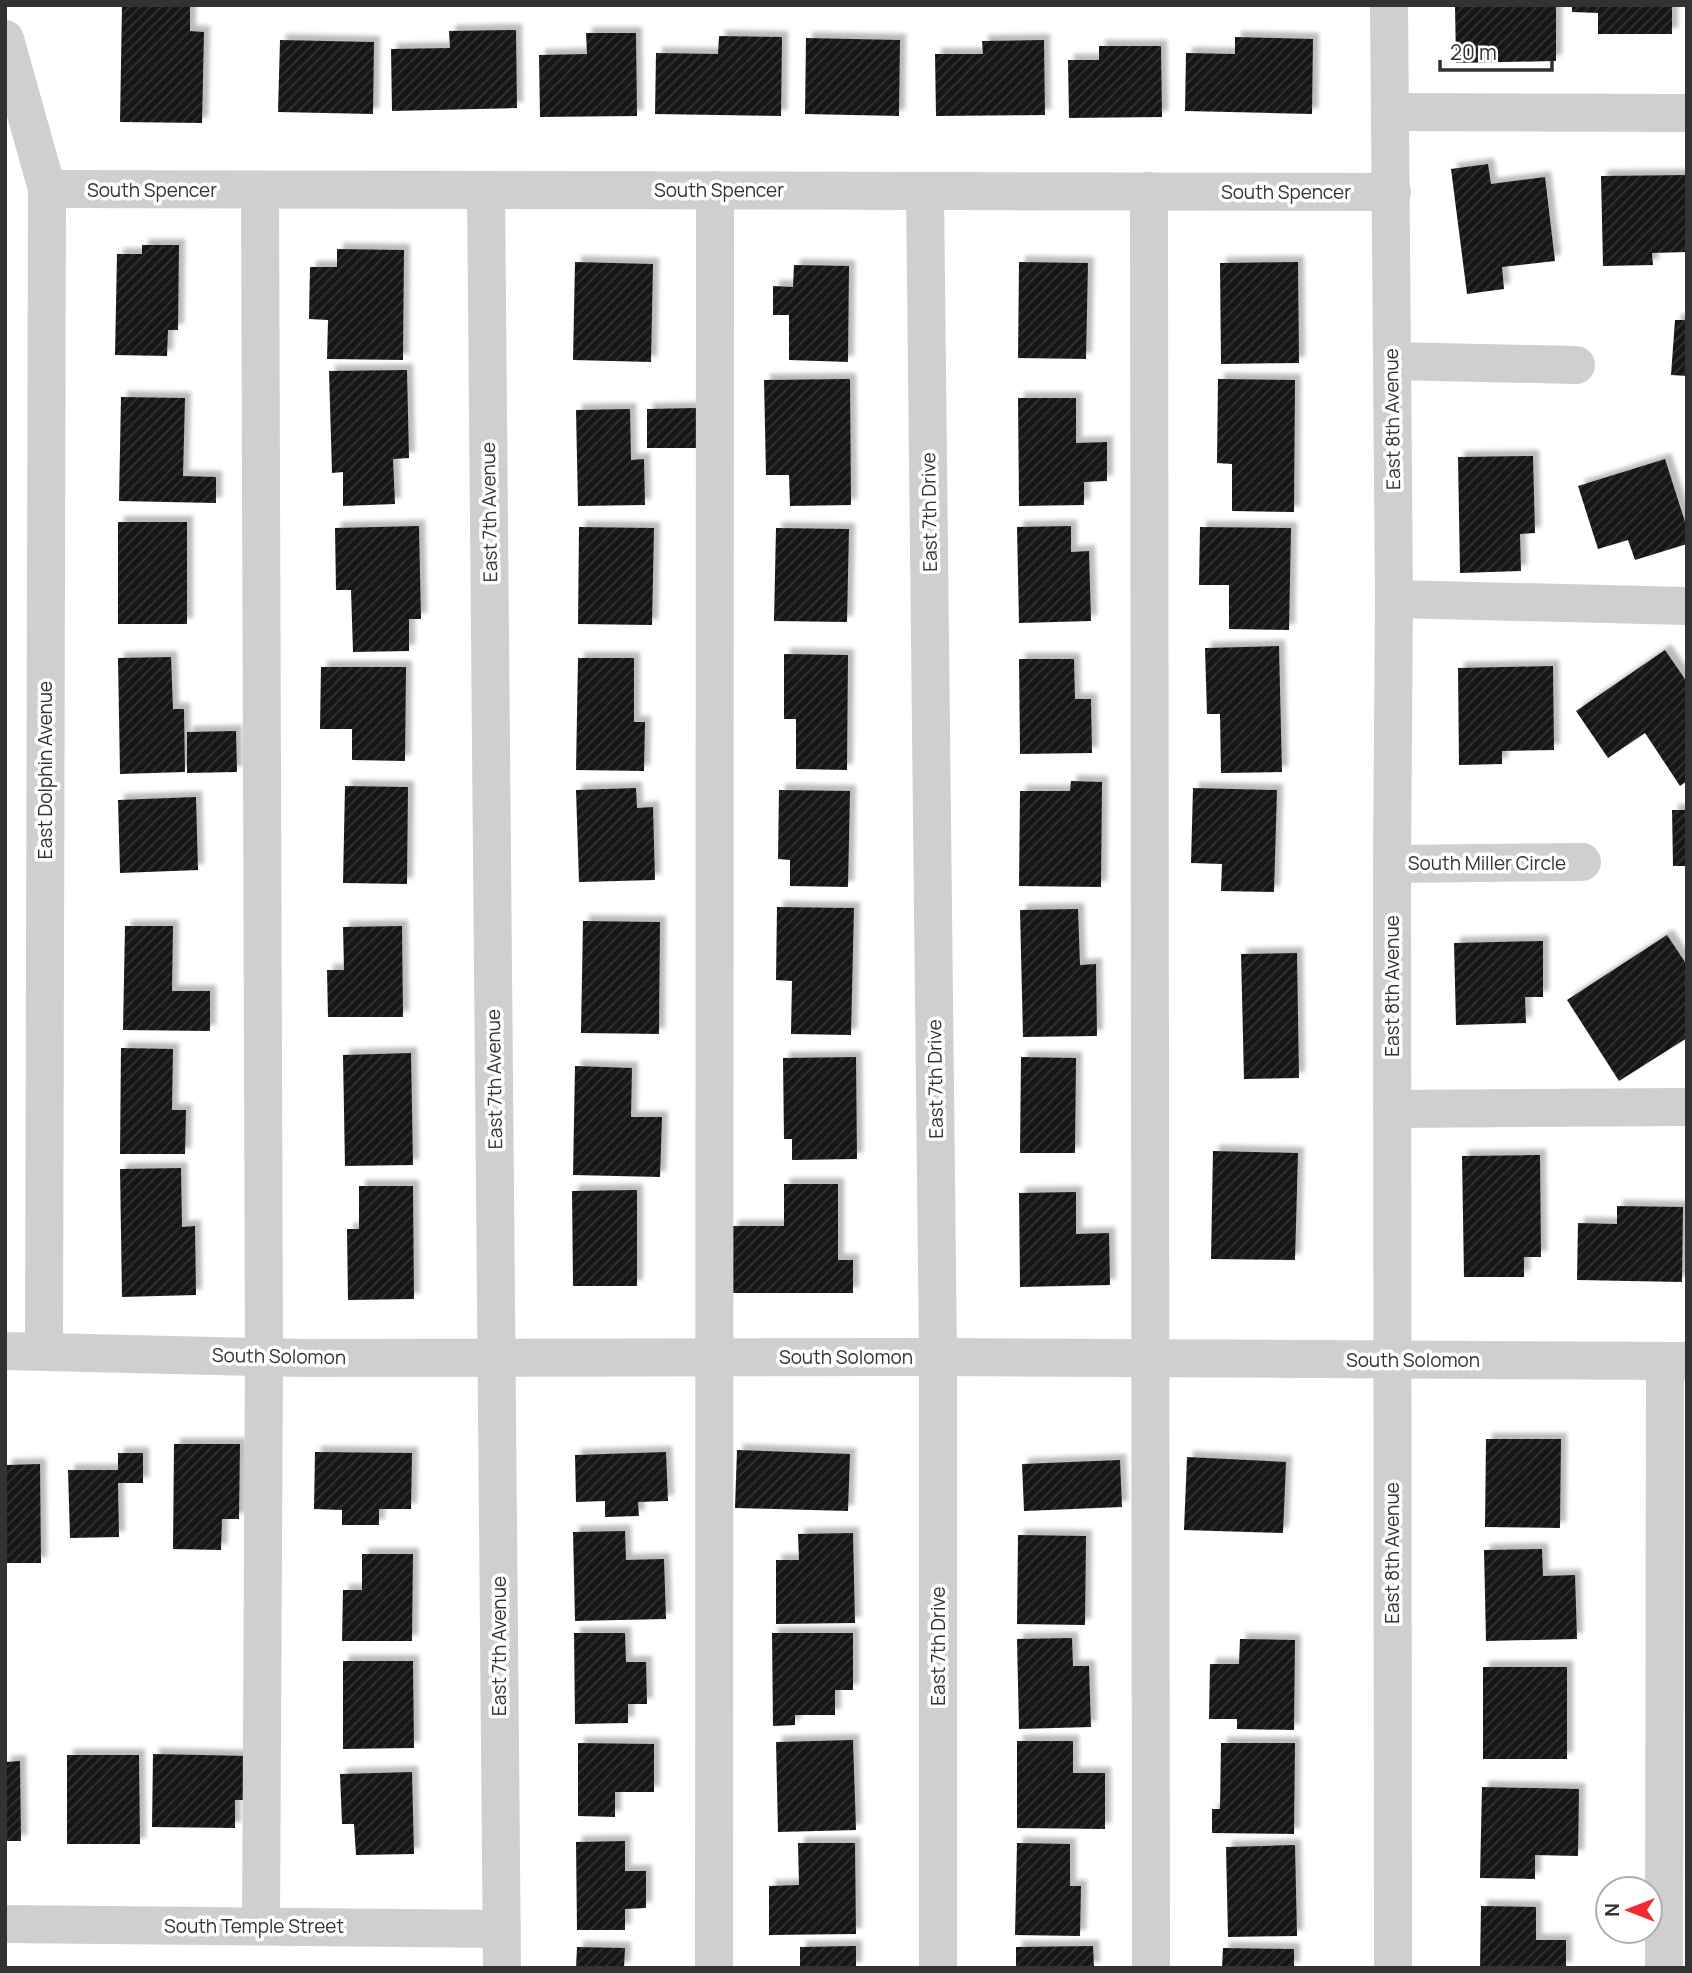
<svg xmlns="http://www.w3.org/2000/svg" width="1692" height="1973" font-family="Manrope,sans-serif">
<style>
.building{fill:url(#building-hatch);filter:url(#shadow)}
.lines{fill:none;stroke-linecap:round;stroke-linejoin:round}
.minor{stroke:#cfcfcf;stroke-width:38}
.labels{text-anchor:middle;dominant-baseline:central;stroke-width:7;stroke-linejoin:round;paint-order:stroke}
.street-label{font-size:19px;fill:#323232;stroke:#fff}
</style>
<defs>
<pattern id="building-hatch" width="6" height="6" patternUnits="userSpaceOnUse" patternTransform="scale(1.75)"><rect width="6" height="6" fill="#191919"/><path d="M-1 1l2-2M0 6l6-6M5 7l2-2" fill="none" stroke="#323232"/></pattern>
<filter id="shadow"><feDropShadow dx="6" dy="-6" stdDeviation="2" flood-color="#0004"/></filter>
</defs>
<rect width="100%" height="100%" fill="#fff"/>
<g class="building">
<polygon points="122,5 190,5 190,31 204,32 202,123 120,122"/>
<polygon points="1455,5 1556,5 1556,61 1456,63"/>
<polygon points="1572,5 1672,5 1672,34 1598,34 1598,13 1572,12"/>
<polygon points="516,30 517,108 392,111 391,49 450,48 449,31"/>
<polygon points="586,33 636,33 637,116 540,117 539,55 587,54"/>
<polygon points="719,36 782,37 781,116 655,114 656,53 718,54"/>
<polygon points="1235,37 1313,39 1312,114 1185,111 1186,53 1235,54"/>
<polygon points="806,38 900,40 899,116 805,114"/>
<polygon points="280,40 374,42 373,114 278,112"/>
<polygon points="1044,40 1045,115 936,116 935,54 983,54 982,41"/>
<polygon points="1099,46 1161,46 1162,117 1069,118 1068,60 1099,60"/>
<polygon points="1488,164 1491,184 1545,177 1555,261 1502,267 1504,289 1467,294 1451,169"/>
<polygon points="1687,175 1687,252 1652,253 1653,265 1603,266 1601,176"/>
<polygon points="142,245 179,245 178,330 168,330 167,356 115,355 117,254 142,254"/>
<polygon points="337,249 404,250 403,360 327,359 328,320 309,319 310,267 337,267"/>
<polygon points="575,262 653,264 651,362 573,360"/>
<polygon points="1019,262 1088,263 1086,359 1018,358"/>
<polygon points="1298,262 1299,363 1221,364 1220,263"/>
<polygon points="794,265 849,266 848,362 789,360 789,315 773,315 773,286 793,287"/>
<polygon points="1675,320 1687,320 1687,376 1671,375"/>
<polygon points="407,370 409,458 393,459 395,504 343,506 343,472 332,473 329,371"/>
<polygon points="850,379 851,505 790,506 789,475 766,475 764,380"/>
<polygon points="1218,379 1295,380 1294,512 1232,511 1232,464 1217,463"/>
<polygon points="121,397 185,398 183,476 216,477 216,503 119,501"/>
<polygon points="1018,398 1076,398 1076,443 1107,442 1107,481 1084,482 1084,505 1019,506"/>
<polygon points="696,408 697,448 647,448 647,409"/>
<polygon points="630,409 631,460 644,459 645,505 578,506 576,410"/>
<polygon points="1533,456 1535,533 1520,534 1521,571 1460,573 1458,457"/>
<polygon points="1665,459 1687,528 1687,544 1635,560 1628,540 1598,549 1578,486"/>
<rect x="118" y="522" width="69" height="102"/>
<polygon points="419,526 421,619 409,619 409,651 353,652 351,590 336,590 335,528"/>
<polygon points="1071,526 1071,552 1089,551 1091,621 1019,623 1017,527"/>
<polygon points="579,527 654,528 652,625 578,624"/>
<polygon points="1200,527 1291,528 1289,630 1229,629 1229,585 1199,585"/>
<polygon points="776,528 849,529 847,622 774,621"/>
<polygon points="1279,646 1282,772 1221,773 1220,714 1207,714 1205,648"/>
<polygon points="1665,650 1687,682 1687,781 1680,786 1645,733 1608,758 1576,711"/>
<polygon points="784,654 848,655 847,770 796,769 796,719 784,719"/>
<polygon points="171,657 173,709 184,709 185,772 120,774 118,658"/>
<polygon points="578,658 634,658 634,722 645,722 644,771 576,770"/>
<polygon points="1019,659 1074,659 1075,699 1091,699 1092,753 1020,754"/>
<polygon points="1553,666 1554,750 1502,751 1502,764 1459,765 1458,668"/>
<polygon points="321,667 406,667 405,761 352,760 352,729 320,729"/>
<polygon points="236,731 237,772 187,773 187,732"/>
<polygon points="1071,781 1102,782 1101,887 1019,886 1020,791 1070,791"/>
<polygon points="345,786 408,787 407,884 343,883"/>
<polygon points="636,788 637,808 653,807 655,880 579,882 576,790"/>
<polygon points="1193,788 1277,790 1274,892 1221,891 1222,864 1191,863"/>
<polygon points="779,790 850,791 848,887 790,886 790,860 778,859"/>
<polygon points="196,797 198,870 120,873 118,800"/>
<polygon points="1672,810 1687,810 1687,866 1673,866"/>
<polygon points="777,907 854,908 851,1035 791,1034 792,981 776,980"/>
<polygon points="1078,909 1080,965 1096,964 1097,1036 1023,1037 1020,910"/>
<polygon points="583,921 660,922 659,1034 581,1033"/>
<polygon points="125,926 173,926 172,991 210,991 210,1031 123,1030"/>
<polygon points="402,926 403,1017 328,1017 327,970 344,970 343,927"/>
<polygon points="1667,935 1687,965 1687,1038 1619,1081 1567,1000"/>
<polygon points="1543,941 1543,997 1525,997 1526,1023 1456,1025 1454,943"/>
<polygon points="1297,953 1299,1078 1244,1079 1241,954"/>
<polygon points="121,1048 173,1049 172,1110 186,1110 185,1154 120,1154"/>
<polygon points="411,1053 413,1165 345,1166 343,1055"/>
<polygon points="856,1057 857,1159 792,1160 792,1139 784,1139 783,1058"/>
<polygon points="1021,1057 1076,1058 1075,1153 1020,1153"/>
<polygon points="575,1066 632,1068 631,1117 662,1117 660,1177 573,1175"/>
<polygon points="1213,1151 1298,1153 1295,1260 1211,1259"/>
<polygon points="1540,1155 1541,1257 1524,1257 1524,1277 1464,1277 1462,1156"/>
<polygon points="181,1168 182,1227 195,1226 196,1295 122,1297 120,1169"/>
<polygon points="784,1184 838,1184 838,1260 853,1260 853,1293 732,1293 732,1226 784,1226"/>
<polygon points="359,1186 413,1186 414,1299 348,1300 347,1229 359,1229"/>
<polygon points="637,1190 637,1286 573,1286 572,1191"/>
<polygon points="1076,1192 1076,1234 1109,1233 1110,1285 1020,1287 1019,1193"/>
<polygon points="1617,1206 1683,1207 1682,1282 1577,1280 1578,1223 1617,1224"/>
<polygon points="1486,1439 1561,1439 1560,1528 1485,1527"/>
<polygon points="174,1444 240,1444 239,1519 222,1519 221,1550 173,1549"/>
<polygon points="737,1450 850,1454 848,1511 735,1508"/>
<polygon points="315,1452 412,1453 411,1509 379,1509 379,1525 342,1525 342,1510 314,1509"/>
<polygon points="666,1452 668,1501 638,1502 639,1516 605,1517 605,1501 576,1502 575,1455"/>
<polygon points="118,1453 143,1453 143,1483 118,1483 119,1537 70,1538 68,1470 118,1470"/>
<polygon points="1187,1457 1286,1462 1283,1533 1184,1530"/>
<polygon points="1120,1460 1122,1507 1024,1511 1022,1464"/>
<polygon points="40,1464 41,1563 5,1563 6,1465"/>
<polygon points="625,1531 626,1560 664,1559 666,1619 575,1621 573,1532"/>
<polygon points="853,1533 855,1623 776,1624 776,1560 799,1560 798,1534"/>
<polygon points="1018,1535 1086,1536 1085,1625 1017,1624"/>
<polygon points="1542,1549 1543,1576 1575,1575 1577,1639 1486,1641 1484,1550"/>
<polygon points="362,1554 413,1554 412,1641 342,1641 343,1590 362,1590"/>
<polygon points="574,1633 625,1633 626,1662 646,1662 647,1704 628,1704 628,1723 575,1724"/>
<polygon points="772,1633 853,1633 853,1690 835,1690 835,1715 795,1715 795,1725 773,1726"/>
<polygon points="1072,1638 1073,1666 1089,1666 1091,1727 1019,1729 1017,1639"/>
<polygon points="1240,1639 1295,1640 1294,1730 1237,1729 1237,1719 1209,1719 1210,1664 1239,1664"/>
<polygon points="343,1661 413,1661 414,1748 343,1749"/>
<rect x="1483" y="1667" width="84" height="92"/>
<polygon points="853,1740 856,1830 778,1832 776,1742"/>
<polygon points="1017,1741 1073,1741 1073,1773 1105,1773 1105,1829 1017,1828"/>
<polygon points="578,1743 654,1744 654,1792 615,1792 615,1817 578,1816"/>
<polygon points="1221,1743 1295,1743 1294,1834 1212,1833 1212,1809 1220,1809"/>
<polygon points="153,1754 250,1756 249,1800 235,1800 235,1828 152,1827"/>
<polygon points="67,1755 139,1755 140,1844 67,1844"/>
<polygon points="20,1761 21,1841 5,1841 5,1762"/>
<polygon points="412,1772 414,1854 356,1855 354,1824 342,1824 340,1774"/>
<polygon points="1482,1787 1579,1789 1578,1856 1535,1855 1535,1879 1480,1878"/>
<polygon points="625,1841 625,1871 646,1871 646,1908 625,1909 625,1930 577,1930 576,1842"/>
<polygon points="798,1843 855,1843 856,1934 769,1935 769,1886 799,1885"/>
<polygon points="1017,1843 1070,1844 1070,1886 1081,1886 1080,1936 1015,1935"/>
<polygon points="1295,1845 1297,1936 1228,1937 1226,1847"/>
<polygon points="1481,1906 1536,1907 1536,1940 1566,1940 1566,1968 1480,1968"/>
<polygon points="856,1946 856,1968 800,1968 800,1947"/>
<polygon points="1093,1946 1094,1968 1016,1968 1016,1947"/>
<polygon points="577,1947 625,1948 624,1968 576,1968"/>
<polygon points="1223,1948 1294,1949 1294,1968 1222,1968"/>
</g>
<g class="lines">
<g class="minor">
<polyline points="1389,5 1394,599 1392,864 1393,1968"/>
<polyline points="5,39 47,189 44,1351"/>
<polyline points="1390,112 1687,113"/>
<polyline points="47,189 1392,192"/>
<polyline points="260,190 264,1357 261,1926"/>
<polyline points="486,190 502,1968"/>
<polyline points="925,191 938,1357 938,1968"/>
<polyline points="1149,191 1151,1968"/>
<polyline points="1392,361 1576,365"/>
<polyline points="1394,599 1687,606"/>
<polyline points="1392,864 1582,862"/>
<polyline points="1392,1109 1687,1107"/>
<polyline points="5,1351 303,1358 938,1357 1687,1361"/>
<polyline points="5,1924 502,1929"/>
<polyline points="714,1968 715,190"/>
<polyline points="1664,1968 1665,1361"/>
</g>
</g>
<g class="labels">
<g class="street-label">
<text x="152" y="190">South Spencer</text>
<text x="719" y="190">South Spencer</text>
<text x="1286" y="192">South Spencer</text>
<text transform="translate(1392 419) rotate(-91)">East 8th Avenue</text>
<text transform="translate(489 512) rotate(-91)">East 7th Avenue</text>
<text transform="translate(929 512) rotate(-91)">East 7th Drive</text>
<text transform="translate(45 770) rotate(-90)">East Dolphin Avenue</text>
<text x="1487" y="863">South Miller Circle</text>
<text transform="translate(1392 986) rotate(-90)">East 8th Avenue</text>
<text transform="translate(494 1079) rotate(-91)">East 7th Avenue</text>
<text transform="translate(935 1079) rotate(-91)">East 7th Drive</text>
<text transform="translate(279 1356) rotate(1)">South Solomon</text>
<text x="846" y="1357">South Solomon</text>
<text x="1413" y="1360">South Solomon</text>
<text transform="translate(1392 1553) rotate(-90)">East 8th Avenue</text>
<text transform="translate(499 1646) rotate(-90)">East 7th Avenue</text>
<text transform="translate(938 1646) rotate(-90)">East 7th Drive</text>
<text x="254" y="1926">South Temple Street</text>
</g>
</g>
<rect width="1692" height="1973" fill="none" stroke="#323232" stroke-width="14"/>
<g transform="translate(1629 1910) rotate(270)"><circle r="33" fill="#ffffff" stroke="#adadad" stroke-width="2"/>
<path d="M0-5L12 26L0 18L-12 26Z" fill="#f32a2f"/>
<text y="-10" font-size="19" font-weight="bold" text-anchor="middle" fill="#323232">N</text>
</g>
<path d="M1440 60v10h112v-10" fill="none" stroke="#323232" stroke-width="3.5"/>
<text x="1450" y="60" font-size="21" fill="#323232" stroke="#ffffff" stroke-width="5" paint-order="stroke">20 m</text>
</svg>
